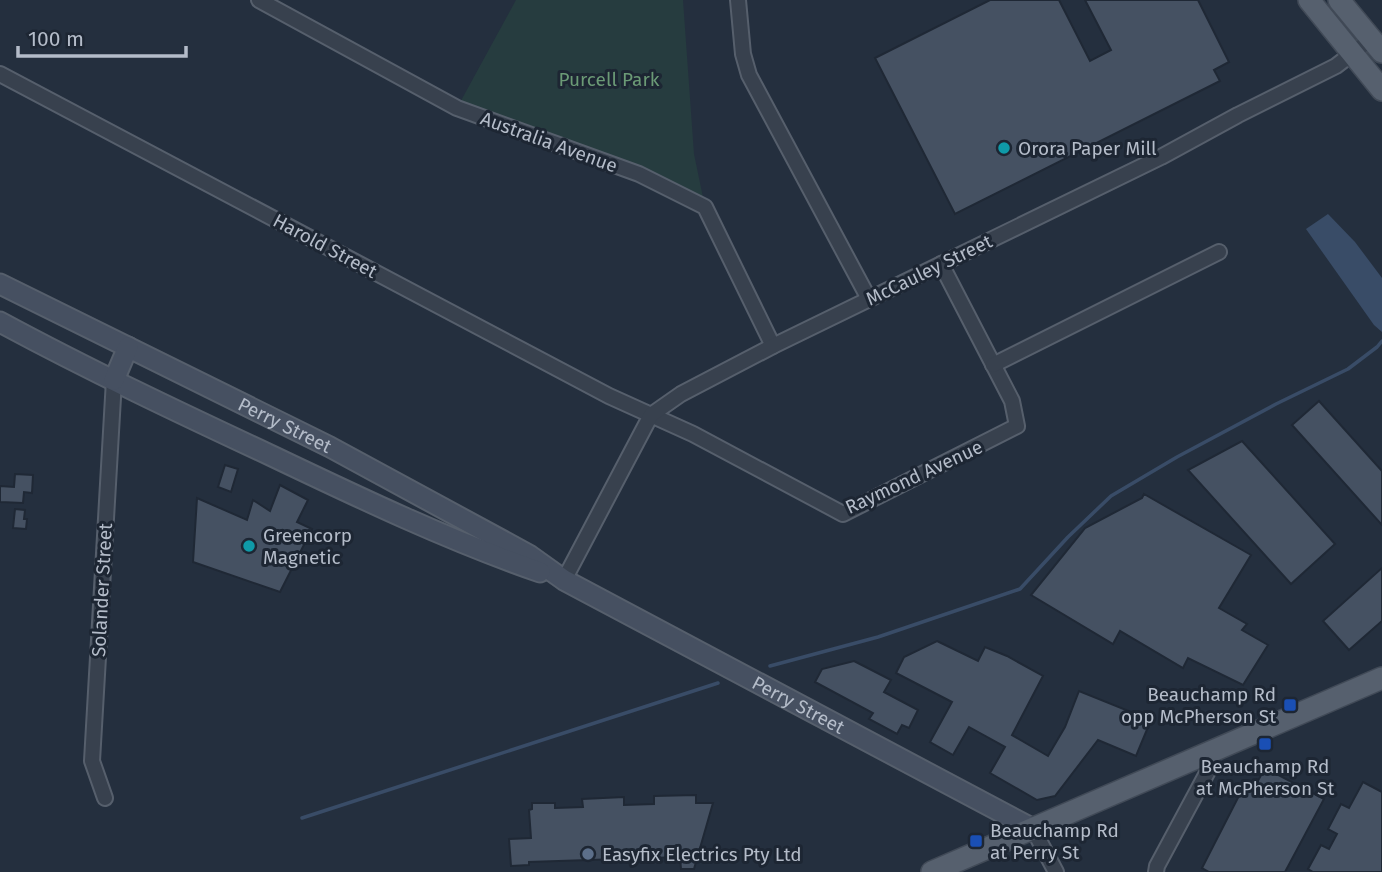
<svg xmlns="http://www.w3.org/2000/svg" width="1382" height="872" font-family="'Fira Sans',sans-serif">
<style>
.green{fill:#263c3f}
.water{fill:#394c67}
.lines{fill:none;stroke-linecap:round;stroke-linejoin:round}
.stream{stroke:#394c67;stroke-width:3.5}
.building{fill:#455162;stroke:#1f2835;stroke-width:2}
.street-casing{stroke:#565f6c;stroke-width:18}
.secondary-casing{stroke:#565f6c;stroke-width:23}
.primary-casing{stroke:#414a57;stroke-width:24}
.street{stroke:#38414e;stroke-width:14}
.secondary{stroke:#465061;stroke-width:19}
.primary{stroke:#56606e;stroke-width:21}
.culture-dot{fill:#0f9aa8;stroke:#1d2633;stroke-width:2.5}
.transit-dot{fill:#1a4fb4;stroke:#1d2633;stroke-width:2.5}
.service-dot{fill:#5c6f8a;stroke:#1d2633;stroke-width:2.5}
.labels{text-anchor:middle;dominant-baseline:central;stroke-width:6;stroke-linejoin:round;paint-order:stroke}
.park-label{font-size:19px;fill:#6b9a76;stroke:#1d2633}
.street-label{font-size:19px;fill:#b4bcc9;stroke:#1d2633}
.poi-label{font-size:19px;fill:#b4bcc9;stroke:#1d2633;text-anchor:start}
</style>
<rect width="100%" height="100%" fill="#242f3e"/>
<polygon class="green" points="516,0 683,0 694,154 705,207 457,108"/>
<polygon class="water" points="1328,214 1355,242 1382,278 1382,332 1374,325 1306,229"/>
<g class="lines">
<g class="stream">
<polyline points="770,666 878,637 1020,589 1068,537 1111,496 1177,457 1276,404 1348,369 1377,347 1382,341"/>
<polyline points="302,818 718,683"/>
</g>
</g>
<g class="building">
<polygon points="990,0 1059,0 1090,61 1111,50 1085,0 1198,0 1229,62 1214,70 1220,81 955,214 875,58"/>
<polygon points="1319,401 1382,471 1382,525 1292,425"/>
<polygon points="1242,441 1335,544 1291,584 1188,470"/>
<polygon points="225,465 238,469 231,492 218,487"/>
<polygon points="15,474 33,475 32,493 24,492 23,503 0,502 0,486 14,487"/>
<polygon points="280,485 308,500 297,522 312,529 280,592 193,562 197,498 247,520 253,500 270,511"/>
<polygon points="1144,494 1251,555 1219,608 1247,624 1242,630 1268,645 1243,685 1188,658 1183,668 1120,631 1113,644 1031,595 1085,528 1142,498"/>
<polygon points="15,509 25,510 24,519 27,519 26,529 13,528"/>
<polygon points="1382,568 1382,621 1349,650 1323,621"/>
<polygon points="937,641 978,661 985,647 1007,656 1043,676 1012,735 1048,756 1065,727 1079,691 1151,720 1136,756 1098,740 1055,796 1037,800 990,773 1005,747 969,727 953,755 930,742 952,702 896,673 904,657"/>
<polygon points="854,661 891,680 884,692 918,710 909,728 902,725 897,734 869,719 873,713 815,682 822,669"/>
<polygon points="1265,768 1324,799 1285,872 1209,872 1202,868 1245,784 1254,788"/>
<polygon points="1363,782 1382,792 1382,872 1313,872 1308,869 1321,845 1329,849 1337,834 1328,829 1341,804 1349,808"/>
<polygon points="696,795 696,803 713,803 694,869 681,869 680,857 529,862 529,865 511,866 509,839 531,838 529,810 532,809 532,803 555,803 555,808 583,807 582,799 624,797 624,805 654,804 654,796"/>
</g>
<g class="lines">
<g class="street-casing">
<g id="street">
<polyline points="259,0 457,108 639,174 705,207 773,346"/>
<polyline points="738,0 743,54 749,75 869,299"/>
<polyline points="0,74 609,396 693,434 843,514 1017,426 1012,401 941,264"/>
<polyline points="993,365 1219,252"/>
<polyline points="564,580 651,415 681,394 773,346 1161,157 1238,115 1336,66 1371,39"/>
<polyline points="105,798 92,761 114,380"/>
<polyline points="1033,829 1056,872"/>
<polyline points="1156,872 1157,866 1207,773 1209,766 1209,754"/>
</g>
</g>
<g class="secondary-casing">
<g id="secondary">
<path id="s1" d="M0,284L330,447L529,555L564,580L1033,829"/>
<path d="M0,322C89,370 180,413 272,456C360,498 448,540 540,572"/>
<polyline points="114,380 128,347"/>
</g>
</g>
<g class="primary-casing">
<g id="primary">
<polyline points="1309,0 1382,90"/>
<polyline points="1339,0 1382,52"/>
<polyline points="932,872 1382,678"/>
</g>
</g>
<use href="#street" class="street"/>
<use href="#secondary" class="secondary"/>
<use href="#primary" class="primary"/>
</g>
<g class="culture-dot">
<circle cx="1004" cy="148" r="7"/>
<circle cx="249" cy="546" r="7"/>
</g>
<g class="transit-dot">
<rect x="1283" y="698" width="14" height="14" rx="3.5"/>
<rect x="1258" y="737" width="14" height="14" rx="3.5"/>
<rect x="969" y="834" width="14" height="14" rx="3.5"/>
</g>
<circle class="service-dot" cx="588" cy="854" r="7"/>
<g class="labels">
<g class="park-label">
<text x="609" y="79">Purcell Park</text>
</g>
<g class="street-label">
<text transform="translate(549 142) rotate(20)">Australia Avenue</text>
<text transform="translate(325 246) rotate(28)">Harold Street</text>
<text transform="translate(929 270) rotate(-26)">McCauley Street</text>
<text stroke="none"><textPath href="#s1" startOffset="318">Perry Street</textPath></text>
<text transform="translate(914 477) rotate(-25)">Raymond Avenue</text>
<text transform="translate(102 590) rotate(-87)">Solander Street</text>
<text stroke="none"><textPath href="#s1" startOffset="903">Perry Street</textPath></text>
</g>
<g class="poi-label">
<text x="1018" y="148">Orora Paper Mill</text>
<text x="263" y="535">Greencorp<tspan x="263" dy="22">Magnetic</tspan></text>
<text x="1276" y="694" text-anchor="end">Beauchamp Rd<tspan x="1276" dy="22">opp McPherson St</tspan></text>
<text x="1265" y="766" text-anchor="middle">Beauchamp Rd<tspan x="1265" dy="22">at McPherson St</tspan></text>
<text x="990" y="830">Beauchamp Rd<tspan x="990" dy="22">at Perry St</tspan></text>
<text x="602" y="854">Easyfix Electrics Pty Ltd</text>
</g>
</g>
<path d="M18 46v10h168v-10" fill="none" stroke="#b4bcc9" stroke-width="3.5"/>
<text x="28" y="46" font-size="21" fill="#b4bcc9" stroke="#1d2633" stroke-width="5" paint-order="stroke">100 m</text>
</svg>
